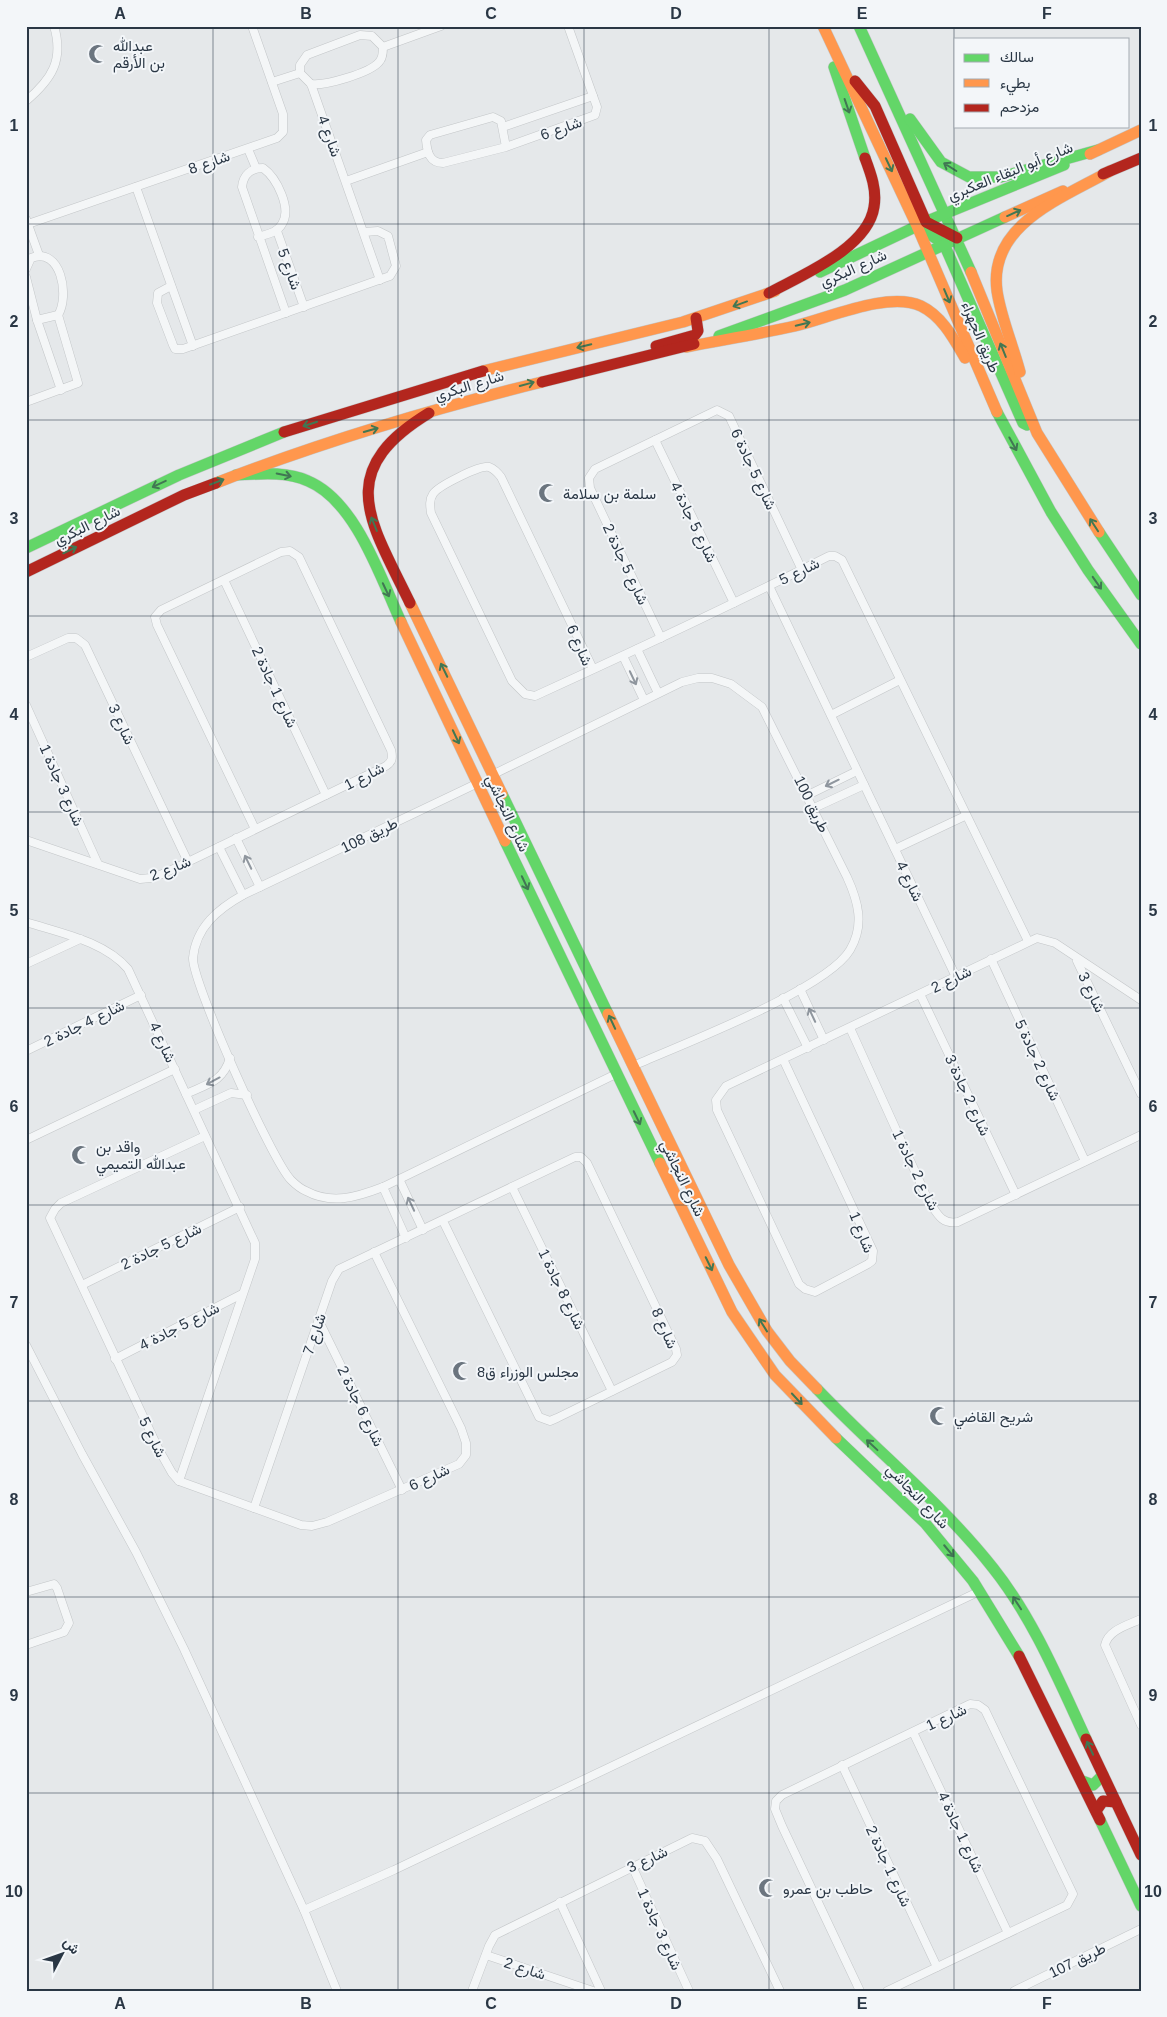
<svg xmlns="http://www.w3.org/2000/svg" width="1167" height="2017" font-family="Arial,Vazirmatn,sans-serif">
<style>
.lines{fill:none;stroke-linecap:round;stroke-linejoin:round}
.street-casing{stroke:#c3c6c8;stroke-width:9}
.fast-casing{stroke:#c3c6c8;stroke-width:12}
.slow-casing{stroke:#c3c6c8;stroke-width:12}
.jam-casing{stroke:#c3c6c8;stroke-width:12}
.street{stroke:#f4f6f7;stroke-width:8}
.fast{stroke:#63d668;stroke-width:11}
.slow{stroke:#ff974d;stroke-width:11}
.jam{stroke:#b3261e;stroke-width:11}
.oneway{stroke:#417753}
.oneway2{stroke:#8f969e}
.grid{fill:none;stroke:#2a3745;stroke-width:1;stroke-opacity:0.55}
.labels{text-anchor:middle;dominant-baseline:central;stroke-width:4;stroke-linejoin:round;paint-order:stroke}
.poi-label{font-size:15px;fill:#2a3745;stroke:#f3f6f9;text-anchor:start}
.street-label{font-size:15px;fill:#2a3745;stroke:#f3f6f9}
.neatline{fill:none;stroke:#2a3745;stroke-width:2}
.grid-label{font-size:16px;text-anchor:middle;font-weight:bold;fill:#2a3745}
</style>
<rect width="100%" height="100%" fill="#e5e8ea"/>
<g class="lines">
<g class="street-casing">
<g id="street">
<polyline points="383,47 441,26"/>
<polyline points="300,73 311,84 380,280"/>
<path d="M300,73V65L307,55L360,35L372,36L383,47C383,52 383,58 379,62C370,73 325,86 311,84"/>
<polyline points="272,82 300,73"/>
<path d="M26,101C52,79 64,60 54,26"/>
<polyline points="503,127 593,96"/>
<path d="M506,147L501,121L493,117L430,135L426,140C427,151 429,163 443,163L506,147L595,115L597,107L568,26"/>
<polyline points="248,149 256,168"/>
<polyline points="346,181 428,152"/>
<polyline points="136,187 193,346"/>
<polyline points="26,219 39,255"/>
<polyline points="28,224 277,138 283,132 283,114 252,26"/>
<polyline points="277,231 304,307"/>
<path d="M258,237C267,234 277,233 282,224C292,209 277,178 263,168C251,168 243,175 242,187L286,313"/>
<path d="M26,269L31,258C61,246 70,296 58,315L37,320"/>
<polyline points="26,277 37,320 61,390"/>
<polyline points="171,286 158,293 157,303 173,345 175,349 183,349 390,276 396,266 388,236 378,231 364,232"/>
<polyline points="26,402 78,383 58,315"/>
<polyline points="655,440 734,603"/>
<polyline points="224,580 326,795"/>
<polyline points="769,586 956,977"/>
<polyline points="661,638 590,488 589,478 595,469 717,410 729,416 802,570"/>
<polyline points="637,649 658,693"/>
<polyline points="623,656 644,700"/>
<polyline points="26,657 68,638 76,638 85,645 188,862"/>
<path d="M593,669L501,477C498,473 494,469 489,467C480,465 438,486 433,494C429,500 430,506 431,513L512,681L525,694L535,696C634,651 732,605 829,556H835L842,560L1028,941"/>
<polyline points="26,705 98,864"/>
<polyline points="831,715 900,680"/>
<path d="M494,774L682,682L698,678H712L731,684L762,707L847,877C858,901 865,925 850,950C826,990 680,1045 633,1066"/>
<path d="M478,783L243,895C218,909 196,927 193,958C192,982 272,1161 291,1180C295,1184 301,1189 306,1191C332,1205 357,1197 383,1187L616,1074"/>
<polyline points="808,795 857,771"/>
<polyline points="814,808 864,785"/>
<polyline points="236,838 260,887"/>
<path d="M26,840L140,879L151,878L165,873L386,766C392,762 393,758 391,750L299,557L290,551L281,552L161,610L155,617L157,625L255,829"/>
<polyline points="219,847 243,895"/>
<polyline points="895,849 965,816"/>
<path d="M26,922C60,933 104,941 128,969L255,1243V1259L179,1481"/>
<polyline points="991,959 1085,1161"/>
<polyline points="1077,961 1141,1094"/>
<polyline points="26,964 80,939"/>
<polyline points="800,989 824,1040"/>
<polyline points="920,994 1016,1195"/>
<polyline points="783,998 808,1048"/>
<path d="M850,1028L928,1200C937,1213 941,1225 958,1222L1141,1135"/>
<polyline points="26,1051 141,995"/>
<polyline points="783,1059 873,1251 872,1261 868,1264 815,1292 805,1289 799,1284 717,1110 716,1100 726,1086 1037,938 1055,943 1141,1000"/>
<path d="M186,1094C207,1084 223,1082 230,1058"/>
<polyline points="194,1110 231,1093 247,1095"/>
<polyline points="205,1136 61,1203 55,1209 50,1218 158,1448 172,1473 179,1481 301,1525 312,1526 327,1522 459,1464 466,1455 466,1443 461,1428 374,1252"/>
<polyline points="26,1140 175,1069"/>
<polyline points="399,1179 423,1230"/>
<polyline points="383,1187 406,1238"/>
<polyline points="512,1187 612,1391"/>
<polyline points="82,1285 240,1207"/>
<polyline points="319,1321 402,1490"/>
<polyline points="26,1345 82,1454 136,1552 184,1649 304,1910 337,1991"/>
<polyline points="115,1359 242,1294"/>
<polyline points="254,1508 332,1281 339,1269 575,1157 581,1157 587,1163 676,1349 677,1355 672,1362 557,1418 550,1421 539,1417 443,1221"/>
<polyline points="26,1592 54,1584 57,1588 69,1623 64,1632 26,1645"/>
<path d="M1141,1619C1128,1625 1108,1630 1105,1645L1141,1725"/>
<polyline points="913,1732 1008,1933"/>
<polyline points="842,1765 937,1967"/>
<polyline points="632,1866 689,1991"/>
<polyline points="560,1902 601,1991"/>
<polyline points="304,1910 394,1870 980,1591"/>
<polyline points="486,1955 593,1991"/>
<polyline points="472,1991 489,1946 495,1935 692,1838 705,1841 717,1859 780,1991"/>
<polyline points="860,1991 782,1826 775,1809 776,1801 782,1795 970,1704 978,1705 985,1710 1073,1894 1067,1905 887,1991"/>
<polyline points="1014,1991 1141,1929"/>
</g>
</g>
<g class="fast-casing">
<g id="fast">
<polyline points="859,26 971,272"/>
<polyline points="834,67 865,158"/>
<polyline points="910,119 941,162 969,177 1001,177 1098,150"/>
<polyline points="917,226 944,244 1023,423 1027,425"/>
<polyline points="820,272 932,219 1064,165"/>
<polyline points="719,336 845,290 1005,217"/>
<polyline points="997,412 1051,512 1088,570 1141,644"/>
<path d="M236,475C259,474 286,471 308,481C356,501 381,579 401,622"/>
<polyline points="1099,532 1141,595"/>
<polyline points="26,548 179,475 284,432"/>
<polyline points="502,794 608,1014"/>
<polyline points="505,841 660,1163"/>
<path d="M817,1389C875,1450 941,1502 993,1568C1033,1618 1059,1681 1086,1739"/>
<polyline points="836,1438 925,1523 973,1581 1019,1656"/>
<polyline points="1082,1781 1093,1785 1103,1775"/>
<polyline points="1100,1820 1141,1906"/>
</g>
</g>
<g class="slow-casing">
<g id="slow">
<polyline points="823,26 917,226 997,412"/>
<polyline points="1090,154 1141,130"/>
<polyline points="1005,217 1063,191"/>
<polyline points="971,272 1037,433 1099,532"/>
<path d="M686,347C722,340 759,334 795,326C829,318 888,291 921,306C942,316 954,339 965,358"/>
<polyline points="483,371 683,322 775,291"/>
<path d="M1020,372C1013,345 1001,318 997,291C988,224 1063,198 1110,171"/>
<path d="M216,483C322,442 432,409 542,382"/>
<polyline points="410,603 502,794"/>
<polyline points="401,622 505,841"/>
<polyline points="608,1014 729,1265 767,1331 790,1361 817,1389"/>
<polyline points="660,1163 732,1312 775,1375 836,1438"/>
</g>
</g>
<g class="jam-casing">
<g id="jam">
<polyline points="855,81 875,106 926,222 957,238"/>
<polyline points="1103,174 1141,158"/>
<path d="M769,293C802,275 868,248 874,207C877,190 871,174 865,158"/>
<polyline points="656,346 695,335 698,331 696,318"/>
<polyline points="542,382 694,344"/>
<polyline points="284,432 483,371"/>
<polyline points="26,572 184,495 216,483"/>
<path d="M410,603C371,522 332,472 429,413"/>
<polyline points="1019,1656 1100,1820"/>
<polyline points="1086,1739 1141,1855"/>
<polyline points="1096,1811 1103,1801 1116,1802"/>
</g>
</g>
<use href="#street" class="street"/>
<use href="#fast" class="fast"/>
<use href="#slow" class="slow"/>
<use href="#jam" class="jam"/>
</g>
<defs><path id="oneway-shaft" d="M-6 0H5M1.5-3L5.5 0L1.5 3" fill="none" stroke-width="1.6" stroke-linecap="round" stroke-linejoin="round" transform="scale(1.25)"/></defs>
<g class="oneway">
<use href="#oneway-shaft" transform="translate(847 106) rotate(71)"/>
<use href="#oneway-shaft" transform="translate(889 165) rotate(65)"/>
<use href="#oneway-shaft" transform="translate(950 167) rotate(-148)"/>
<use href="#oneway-shaft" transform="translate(1014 213) rotate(-24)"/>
<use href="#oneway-shaft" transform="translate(947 296) rotate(67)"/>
<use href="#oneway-shaft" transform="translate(740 304) rotate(160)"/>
<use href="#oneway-shaft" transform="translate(803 324) rotate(-14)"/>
<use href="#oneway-shaft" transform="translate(584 346) rotate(166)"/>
<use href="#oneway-shaft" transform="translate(1003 350) rotate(-112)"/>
<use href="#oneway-shaft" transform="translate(527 384) rotate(-15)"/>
<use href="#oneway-shaft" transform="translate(310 424) rotate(162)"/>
<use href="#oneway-shaft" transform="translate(371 430) rotate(-16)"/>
<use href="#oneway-shaft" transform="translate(1013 444) rotate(61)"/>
<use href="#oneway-shaft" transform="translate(284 475) rotate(12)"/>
<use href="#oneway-shaft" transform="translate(217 482) rotate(-21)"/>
<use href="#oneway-shaft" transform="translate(159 484) rotate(155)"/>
<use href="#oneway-shaft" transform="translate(374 524) rotate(-112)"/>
<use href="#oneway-shaft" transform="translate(1094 525) rotate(-123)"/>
<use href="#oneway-shaft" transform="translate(70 550) rotate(-26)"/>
<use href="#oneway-shaft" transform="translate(1097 583) rotate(55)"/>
<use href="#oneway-shaft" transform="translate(386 590) rotate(65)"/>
<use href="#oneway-shaft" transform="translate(444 670) rotate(-116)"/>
<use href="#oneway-shaft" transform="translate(456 737) rotate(65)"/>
<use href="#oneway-shaft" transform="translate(525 883) rotate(65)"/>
<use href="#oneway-shaft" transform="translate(612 1022) rotate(-115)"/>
<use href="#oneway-shaft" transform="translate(637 1118) rotate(64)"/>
<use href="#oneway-shaft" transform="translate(709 1264) rotate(64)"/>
<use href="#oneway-shaft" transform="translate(763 1325) rotate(-122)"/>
<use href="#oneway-shaft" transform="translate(797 1399) rotate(47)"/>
<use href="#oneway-shaft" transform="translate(872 1445) rotate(-137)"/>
<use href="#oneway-shaft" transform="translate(949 1551) rotate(50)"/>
<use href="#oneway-shaft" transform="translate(1017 1603) rotate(-123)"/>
<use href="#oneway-shaft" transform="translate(1090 1748) rotate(-115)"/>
</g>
<g class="oneway2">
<use href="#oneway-shaft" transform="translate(633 678) rotate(65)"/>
<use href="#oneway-shaft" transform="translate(832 783) rotate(154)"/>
<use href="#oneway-shaft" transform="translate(248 862) rotate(-116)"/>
<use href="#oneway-shaft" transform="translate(812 1015) rotate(-115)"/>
<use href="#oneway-shaft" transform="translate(213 1081) rotate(152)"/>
<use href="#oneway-shaft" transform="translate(411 1204) rotate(-115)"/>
</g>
<path class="grid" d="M213,26V1991M398,26V1991M584,26V1991M769,26V1991M954,26V1991M26,224H1141M26,420H1141M26,616H1141M26,812H1141M26,1008H1141M26,1205H1141M26,1401H1141M26,1597H1141M26,1793H1141"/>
<defs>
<g id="mosque-bare" transform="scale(1.5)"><path d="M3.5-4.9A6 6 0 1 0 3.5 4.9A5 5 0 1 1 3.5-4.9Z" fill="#6b757f" stroke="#f3f6f9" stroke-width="2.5" paint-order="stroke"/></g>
</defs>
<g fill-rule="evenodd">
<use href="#mosque-bare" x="98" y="54"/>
<use href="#mosque-bare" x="548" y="493"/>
<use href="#mosque-bare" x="81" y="1155"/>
<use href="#mosque-bare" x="462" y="1371"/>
<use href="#mosque-bare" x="939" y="1416"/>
<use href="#mosque-bare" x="768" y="1888"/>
</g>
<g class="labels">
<g class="poi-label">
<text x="113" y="45">عبدالله<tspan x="113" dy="17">بن الأرقم</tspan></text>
<text x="563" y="493">سلمة بن سلامة</text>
<text x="96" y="1146">واقد بن<tspan x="96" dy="17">عبدالله التميمي</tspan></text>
<text x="477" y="1371">مجلس الوزراء ق8</text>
<text x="954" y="1416">شريح القاضي</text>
<text x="783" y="1888">حاطب بن عمرو</text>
</g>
<g class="street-label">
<text transform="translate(561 128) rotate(-19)">شارع 6</text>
<text transform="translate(330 136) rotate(70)">شارع 4</text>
<text transform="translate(209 162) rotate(-19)">شارع 8</text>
<text transform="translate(1010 171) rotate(-22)">شارع أبو البقاء العكبري</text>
<text transform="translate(853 268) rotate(-24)">شارع البكري</text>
<text transform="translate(290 269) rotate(70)">شارع 5</text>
<text transform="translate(981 337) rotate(67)">طريق الجهراء</text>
<text transform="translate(469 385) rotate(-17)">شارع البكري</text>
<text transform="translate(754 469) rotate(65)">شارع 5 جادة 6</text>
<text transform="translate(694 522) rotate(64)">شارع 5 جادة 4</text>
<text transform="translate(87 525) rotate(-26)">شارع البكري</text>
<text transform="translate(626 564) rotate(65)">شارع 5 جادة 2</text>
<text transform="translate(799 571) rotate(-26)">شارع 5</text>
<text transform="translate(580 645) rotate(67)">شارع 6</text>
<text transform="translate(275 687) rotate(65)">شارع 1 جادة 2</text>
<text transform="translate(122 724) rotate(65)">شارع 3</text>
<text transform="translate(364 776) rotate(-27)">شارع 1</text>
<text transform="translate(62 785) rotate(66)">شارع 3 جادة 1</text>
<text transform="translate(812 804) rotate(64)">طريق 100</text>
<text transform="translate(508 813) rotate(65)">شارع النجاشي</text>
<text transform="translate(369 835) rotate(-26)">طريق 108</text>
<text transform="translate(170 868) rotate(-22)">شارع 2</text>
<text transform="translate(910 881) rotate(64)">شارع 4</text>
<text transform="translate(951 979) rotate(-26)">شارع 2</text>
<text transform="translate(1092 992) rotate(64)">شارع 3</text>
<text transform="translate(84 1023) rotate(-26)">شارع 4 جادة 2</text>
<text transform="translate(163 1042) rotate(65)">شارع 4</text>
<text transform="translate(1038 1060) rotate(65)">شارع 2 جادة 5</text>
<text transform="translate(968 1095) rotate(65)">شارع 2 جادة 3</text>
<text transform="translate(916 1170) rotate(64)">شارع 2 جادة 1</text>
<text transform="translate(683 1178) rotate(64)">شارع النجاشي</text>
<text transform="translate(862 1232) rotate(68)">شارع 1</text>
<text transform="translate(161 1246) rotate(-26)">شارع 5 جادة 2</text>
<text transform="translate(562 1289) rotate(64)">شارع 8 جادة 1</text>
<text transform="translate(179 1326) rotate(-27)">شارع 5 جادة 4</text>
<text transform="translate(665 1328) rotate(66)">شارع 8</text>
<text transform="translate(314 1334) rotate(-71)">شارع 7</text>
<text transform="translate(361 1406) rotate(64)">شارع 6 جادة 2</text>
<text transform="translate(153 1437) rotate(64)">شارع 5</text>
<text transform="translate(429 1477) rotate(-25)">شارع 6</text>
<text transform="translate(918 1496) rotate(46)">شارع النجاشي</text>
<text transform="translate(946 1717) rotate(-25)">شارع 1</text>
<text transform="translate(961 1832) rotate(65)">شارع 1 جادة 4</text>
<text transform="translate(647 1859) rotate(-25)">شارع 3</text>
<text transform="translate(889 1866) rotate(65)">شارع 1 جادة 2</text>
<text transform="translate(660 1929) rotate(66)">شارع 3 جادة 1</text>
<text transform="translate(1077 1960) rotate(-26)">طريق 107</text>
<text transform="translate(525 1968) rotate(18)">شارع 2</text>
</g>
</g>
<rect width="1167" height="2017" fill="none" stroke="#f3f6f9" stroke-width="55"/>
<rect x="954" y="38" width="175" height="90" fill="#f3f6f9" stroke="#a3aab1"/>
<rect x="964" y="54" width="25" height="8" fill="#63d668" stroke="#a3aab1"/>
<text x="1000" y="62" font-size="15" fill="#2a3745">سالك</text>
<rect x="964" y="79" width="25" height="8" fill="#ff974d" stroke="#a3aab1"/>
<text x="1000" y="88" font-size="15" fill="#2a3745">بطيء</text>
<rect x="964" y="104" width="25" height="8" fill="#b3261e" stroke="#a3aab1"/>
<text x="1000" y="112" font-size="15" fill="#2a3745">مزدحم</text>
<g transform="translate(62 1954) rotate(49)" stroke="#f3f6f9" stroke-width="4" paint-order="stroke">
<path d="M0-4L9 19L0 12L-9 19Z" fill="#2a3745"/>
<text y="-8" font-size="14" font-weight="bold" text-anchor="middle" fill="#2a3745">ش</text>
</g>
<rect x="28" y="28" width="1112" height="1962" class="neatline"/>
<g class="grid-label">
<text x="120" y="19">A</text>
<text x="306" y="19">B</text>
<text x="491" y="19">C</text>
<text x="676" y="19">D</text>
<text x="862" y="19">E</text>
<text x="1047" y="19">F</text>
<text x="14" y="131">1</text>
<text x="1153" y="131">1</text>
<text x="14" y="327">2</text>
<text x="1153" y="327">2</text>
<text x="14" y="524">3</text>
<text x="1153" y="524">3</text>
<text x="14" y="720">4</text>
<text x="1153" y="720">4</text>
<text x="14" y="916">5</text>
<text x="1153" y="916">5</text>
<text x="14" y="1112">6</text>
<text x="1153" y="1112">6</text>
<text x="14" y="1308">7</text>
<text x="1153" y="1308">7</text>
<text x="14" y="1505">8</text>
<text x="1153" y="1505">8</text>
<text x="14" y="1701">9</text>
<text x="1153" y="1701">9</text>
<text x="14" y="1897">10</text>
<text x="1153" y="1897">10</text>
<text x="120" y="2009">A</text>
<text x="306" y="2009">B</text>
<text x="491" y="2009">C</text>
<text x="676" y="2009">D</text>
<text x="862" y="2009">E</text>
<text x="1047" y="2009">F</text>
</g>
</svg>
